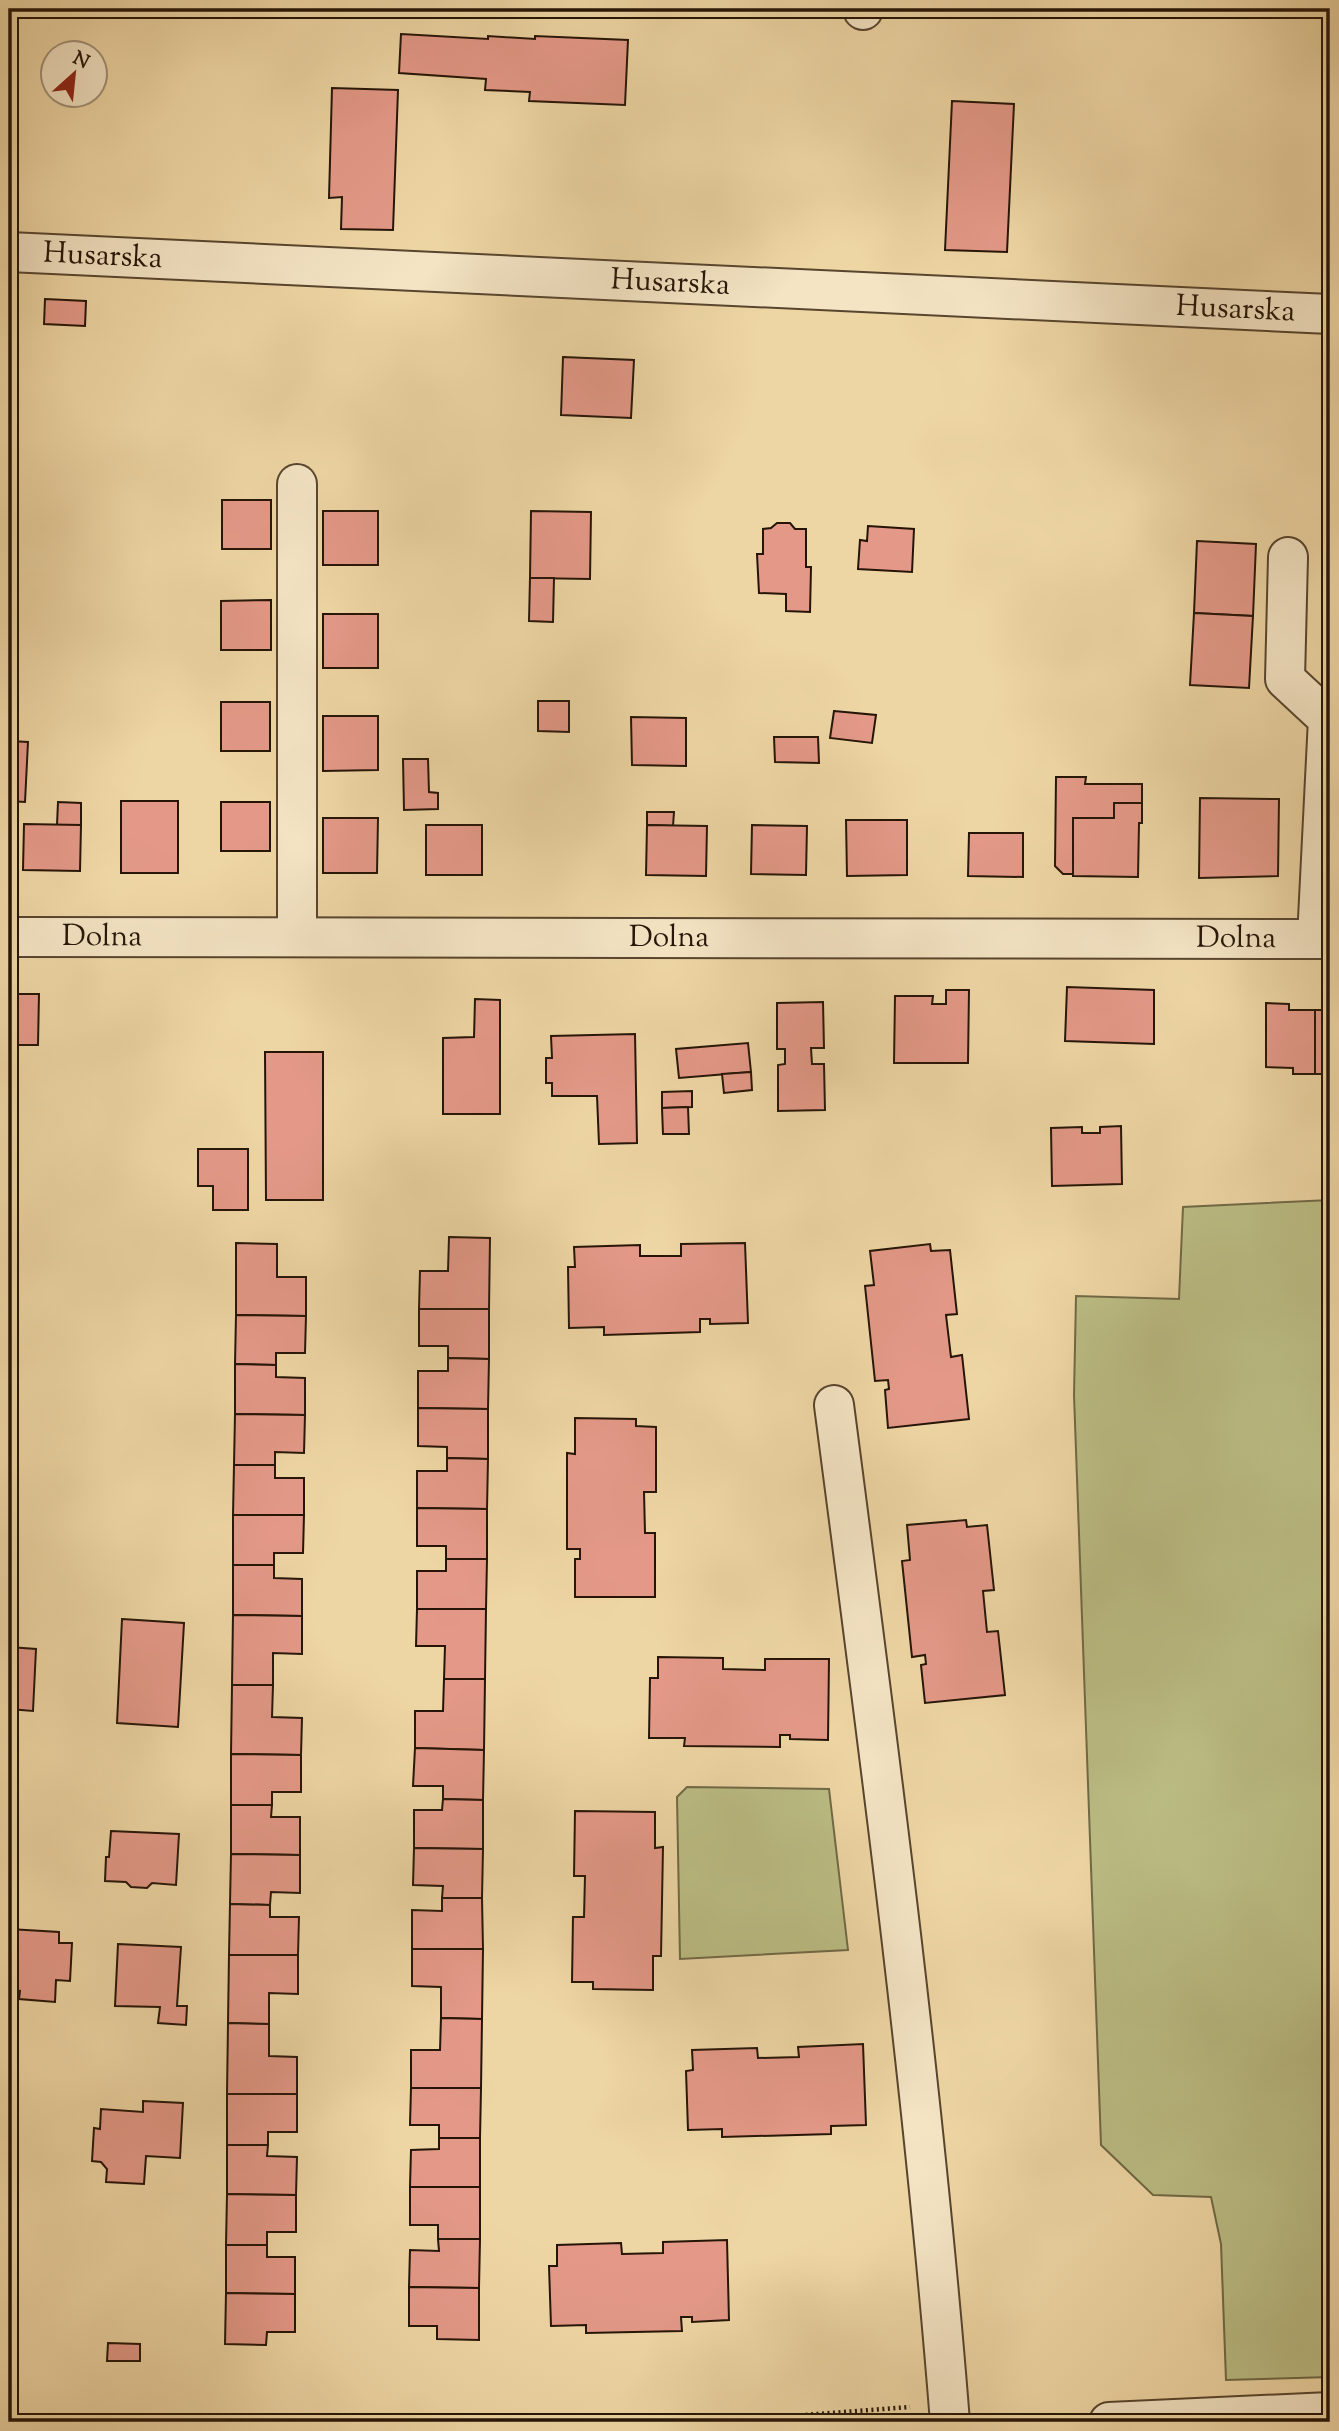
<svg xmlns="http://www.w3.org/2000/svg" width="1339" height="2431" font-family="'Sorts Mill Goudy',serif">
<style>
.green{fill:#bbbd84;stroke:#706946;stroke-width:2}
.building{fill:#e49988;stroke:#261507;stroke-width:2}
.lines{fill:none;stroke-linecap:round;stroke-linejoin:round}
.minor-casing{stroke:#58452e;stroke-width:42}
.path{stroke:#261507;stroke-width:4.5;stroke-dasharray:2 3.5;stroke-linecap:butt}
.minor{stroke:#f4e4c4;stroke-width:38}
.labels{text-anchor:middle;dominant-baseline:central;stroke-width:5;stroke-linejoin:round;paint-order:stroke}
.street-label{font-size:30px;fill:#261507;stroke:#f4e4c4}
</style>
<rect width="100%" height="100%" fill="#eed6a4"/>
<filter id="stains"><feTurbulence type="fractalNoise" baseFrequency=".00286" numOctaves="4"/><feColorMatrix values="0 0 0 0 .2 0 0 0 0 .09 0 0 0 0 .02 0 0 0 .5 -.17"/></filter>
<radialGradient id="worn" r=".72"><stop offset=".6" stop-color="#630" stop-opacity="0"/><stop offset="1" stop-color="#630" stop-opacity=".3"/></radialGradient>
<g class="green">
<polygon points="1330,1200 1330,2377 1226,2380 1221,2244 1211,2197 1153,2195 1101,2145 1074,1395 1076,1296 1179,1299 1183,1207"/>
<polygon points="687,1787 829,1789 848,1950 680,1959 677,1797"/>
</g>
<g class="building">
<polygon points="765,9 838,9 838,16 765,12"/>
<polygon points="401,34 488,39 488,36 535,39 535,36 628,40 625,105 529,101 530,92 485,90 486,79 399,73"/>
<polygon points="332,88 398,90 393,230 341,229 342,197 329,198"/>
<polygon points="952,101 1014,104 1007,252 945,250"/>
<polygon points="45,299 86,301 85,326 44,324"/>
<polygon points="563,357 634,360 631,418 561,415"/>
<rect x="222" y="500" width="49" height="49"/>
<rect x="323" y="511" width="55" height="54"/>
<polygon points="531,511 591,512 590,579 530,578"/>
<polygon points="777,523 790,523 795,529 806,529 806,567 811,567 810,612 786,611 786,594 759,593 757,554 763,554 763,529 771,528"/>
<polygon points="868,526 914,529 912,572 858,569 860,540 867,541"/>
<polygon points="1197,541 1256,544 1253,616 1194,613"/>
<polygon points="530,578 554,578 553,622 529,621"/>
<polygon points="271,600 271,650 221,650 221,601"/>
<polygon points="1194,613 1253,616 1249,688 1190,685"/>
<rect x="323" y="614" width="55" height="54"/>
<polygon points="538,701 569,701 569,732 538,731"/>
<rect x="221" y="702" width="49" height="49"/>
<polygon points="834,711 876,715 872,743 830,738"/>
<polygon points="323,716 378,716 378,770 323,771"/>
<polygon points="631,717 686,718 686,766 632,765"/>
<polygon points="774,737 818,737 819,763 775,762"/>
<polygon points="9,741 28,742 25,802 9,801"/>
<polygon points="403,759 428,759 429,792 438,793 438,809 404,810"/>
<polygon points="1056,777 1086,777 1085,784 1142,784 1142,803 1114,803 1114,818 1073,818 1073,874 1063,874 1055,866"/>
<polygon points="1200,798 1279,799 1278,876 1199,878"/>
<rect x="121" y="801" width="57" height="72"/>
<polygon points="58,802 81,803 81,825 57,825"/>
<rect x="221" y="802" width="49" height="49"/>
<polygon points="1114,803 1142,803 1142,823 1139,823 1138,877 1073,876 1073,818 1114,818"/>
<polygon points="647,812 674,812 673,826 647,825"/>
<polygon points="323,818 378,818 377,873 323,873"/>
<polygon points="846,820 907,820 907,875 847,876"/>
<polygon points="24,824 81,825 80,871 23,870"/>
<rect x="426" y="825" width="56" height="50"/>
<polygon points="647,825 707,826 706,876 646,875"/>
<polygon points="752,825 807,826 806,875 751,874"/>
<polygon points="969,833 1023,833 1023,877 968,876"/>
<polygon points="1067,987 1154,990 1154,1044 1065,1041"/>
<polygon points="946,990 969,990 968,1063 894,1063 895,996 933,996 932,1004 946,1004"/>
<polygon points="9,994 39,994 38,1045 9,1045"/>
<polygon points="475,999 500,1000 500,1114 443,1114 443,1038 474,1037"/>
<polygon points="823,1002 824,1048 811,1048 812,1064 824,1064 825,1110 778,1111 778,1065 785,1064 785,1049 777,1049 777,1003"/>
<polygon points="1266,1003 1289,1004 1289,1010 1315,1010 1315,1074 1293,1074 1293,1068 1266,1067"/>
<rect x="1315" y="1010" width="15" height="64"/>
<polygon points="635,1034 637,1143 599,1144 597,1096 552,1096 552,1083 546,1083 546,1058 552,1058 551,1036"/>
<polygon points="748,1043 751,1072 679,1078 676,1049"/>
<polygon points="265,1052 323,1052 323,1200 266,1200"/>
<polygon points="751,1072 752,1090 724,1093 722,1074"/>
<polygon points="692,1091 692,1107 662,1108 662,1092"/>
<polygon points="688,1107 689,1134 663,1134 662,1108"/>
<polygon points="1121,1126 1122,1184 1052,1186 1051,1128 1082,1127 1082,1133 1100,1133 1100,1127"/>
<polygon points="198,1149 248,1149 248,1210 213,1210 213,1186 198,1186"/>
<polygon points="449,1237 490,1238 489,1309 419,1309 420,1271 448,1271"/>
<polygon points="236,1243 277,1244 277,1277 306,1277 306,1316 236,1315"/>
<polygon points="745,1243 748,1323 710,1324 710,1319 700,1319 700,1332 604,1335 604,1327 569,1328 568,1267 575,1267 574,1247 640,1245 640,1256 681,1256 681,1244"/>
<polygon points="930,1244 931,1251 950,1250 957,1314 946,1315 951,1357 962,1355 969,1419 888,1428 885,1390 889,1389 888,1380 875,1381 865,1286 874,1285 870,1251"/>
<polygon points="419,1309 489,1309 489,1359 448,1358 448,1346 419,1346"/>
<polygon points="236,1315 306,1316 305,1353 276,1353 276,1365 235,1364"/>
<polygon points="448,1358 489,1359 488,1409 418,1408 418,1371 448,1371"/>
<polygon points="235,1364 276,1365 276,1377 305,1378 305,1415 235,1414"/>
<polygon points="418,1408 488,1409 488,1459 447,1458 447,1447 418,1446"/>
<polygon points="235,1414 305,1415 304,1453 275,1452 275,1465 234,1465"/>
<polygon points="575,1418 636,1419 636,1426 656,1427 656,1492 644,1492 645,1533 655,1533 655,1597 575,1597 575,1559 580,1559 580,1549 567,1549 567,1453 575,1454"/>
<polygon points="447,1458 488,1459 487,1509 417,1508 417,1471 447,1471"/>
<polygon points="234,1465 275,1465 275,1478 304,1478 304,1515 233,1515"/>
<polygon points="417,1508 487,1509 487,1559 446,1559 446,1546 417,1546"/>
<polygon points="233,1515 304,1515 303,1553 274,1553 274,1565 233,1565"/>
<polygon points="966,1520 967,1527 987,1525 994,1590 983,1591 987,1632 998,1631 1005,1695 925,1703 921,1665 926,1664 925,1655 912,1657 902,1561 910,1560 907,1525"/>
<polygon points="446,1559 487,1559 486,1609 417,1609 417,1571 446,1571"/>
<polygon points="233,1565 274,1565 274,1578 302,1579 302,1616 233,1615"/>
<polygon points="417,1609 486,1609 485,1679 444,1679 445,1646 416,1646"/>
<polygon points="233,1615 302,1616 302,1654 273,1653 273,1685 232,1685"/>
<polygon points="122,1619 184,1623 178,1727 117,1723"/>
<polygon points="9,1647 36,1649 33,1711 9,1709"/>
<polygon points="658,1657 723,1658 723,1669 765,1670 765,1659 829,1659 828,1740 790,1739 790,1735 780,1735 780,1747 684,1746 685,1738 649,1738 650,1678 658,1678"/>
<polygon points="444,1679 485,1679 484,1750 415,1748 415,1711 443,1711"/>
<polygon points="232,1685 273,1685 272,1717 302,1718 301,1755 231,1754"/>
<polygon points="415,1748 484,1750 483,1800 443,1799 443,1786 413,1786"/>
<polygon points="231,1754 301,1755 301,1792 272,1792 272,1805 231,1805"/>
<polygon points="443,1799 483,1800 483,1849 414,1848 414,1810 442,1810"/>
<polygon points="231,1805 272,1805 271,1817 300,1817 300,1855 231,1854"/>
<polygon points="575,1811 655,1812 655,1848 663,1847 661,1956 653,1956 653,1990 593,1989 593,1982 572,1982 573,1917 584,1917 585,1876 574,1876"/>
<polygon points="111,1831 179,1834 176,1885 152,1883 147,1888 131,1887 126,1882 105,1881 106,1857 109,1857"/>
<polygon points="414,1848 483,1849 482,1898 442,1898 443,1886 413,1885"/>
<polygon points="231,1854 300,1855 300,1893 271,1892 270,1905 230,1904"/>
<polygon points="442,1898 482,1898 483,1949 412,1949 412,1910 442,1911"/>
<polygon points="230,1904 270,1905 270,1917 299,1917 298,1955 229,1955"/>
<polygon points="9,1929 59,1932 59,1943 72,1943 70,1981 56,1980 55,2002 19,1999 20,1991 9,1990"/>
<polygon points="118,1944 181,1947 177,2006 187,2006 186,2025 158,2023 160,2007 115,2006"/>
<polygon points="412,1949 483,1949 482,2019 441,2018 441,1987 412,1986"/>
<polygon points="229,1955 298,1955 298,1994 269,1993 269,2024 228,2023"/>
<polygon points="441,2018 482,2019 481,2088 411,2088 411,2050 440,2050"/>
<polygon points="228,2023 269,2024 269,2056 297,2057 297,2094 227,2094"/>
<polygon points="863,2044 866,2125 831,2126 831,2134 722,2137 722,2129 688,2130 686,2071 693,2070 692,2050 757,2048 758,2058 799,2057 798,2047"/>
<polygon points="411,2088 481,2088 480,2138 439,2138 439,2125 410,2125"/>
<polygon points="227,2094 297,2094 297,2132 268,2132 268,2145 227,2145"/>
<polygon points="143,2101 183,2103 180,2158 146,2156 144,2184 106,2182 107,2169 101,2162 92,2161 94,2128 100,2129 101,2109 143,2112"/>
<polygon points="439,2138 480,2138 480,2187 410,2187 411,2150 439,2149"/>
<polygon points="227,2145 268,2145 267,2156 297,2157 296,2195 227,2194"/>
<polygon points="410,2187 480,2187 480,2239 438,2239 438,2225 410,2225"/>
<polygon points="227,2194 296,2195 296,2232 267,2232 267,2245 226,2245"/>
<polygon points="438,2239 480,2239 479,2288 409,2287 410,2250 439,2251"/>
<polygon points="727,2240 729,2320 692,2322 692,2317 681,2317 682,2331 586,2333 586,2325 551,2326 549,2266 557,2266 557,2245 621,2243 622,2254 663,2253 663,2242"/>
<polygon points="226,2245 267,2245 267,2257 295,2257 295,2294 226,2293"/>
<polygon points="409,2287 479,2288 479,2340 437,2339 437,2326 409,2326"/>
<polygon points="226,2293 295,2294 295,2332 267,2332 266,2345 225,2344"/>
<polygon points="108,2343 140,2344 140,2361 107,2361"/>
</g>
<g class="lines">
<g class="minor-casing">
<g id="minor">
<polyline points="863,10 863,9"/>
<path id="s1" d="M9,252L1330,314"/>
<polyline points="1288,557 1285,679 1328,719 1317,939"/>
<path id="s2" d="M9,937L1330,939"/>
<polyline points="297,937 297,484"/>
<path d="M834,1405C878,1743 923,2082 950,2422"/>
<polyline points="1109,2422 1330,2412"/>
</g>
</g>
<polyline class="path" points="740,2422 778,2417 910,2407"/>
<use href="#minor" class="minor"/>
</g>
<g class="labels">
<g class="street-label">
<text stroke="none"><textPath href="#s1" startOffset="94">Husarska</textPath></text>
<text stroke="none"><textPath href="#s1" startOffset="662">Husarska</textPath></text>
<text stroke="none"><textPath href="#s1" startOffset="1228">Husarska</textPath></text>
<text stroke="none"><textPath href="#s2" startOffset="93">Dolna</textPath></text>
<text stroke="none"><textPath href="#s2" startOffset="660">Dolna</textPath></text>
<text stroke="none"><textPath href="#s2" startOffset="1227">Dolna</textPath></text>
</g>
</g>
<rect width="1339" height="2431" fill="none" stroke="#eed6a4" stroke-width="35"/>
<rect x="10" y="10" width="1318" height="2410" fill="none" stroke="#261507" stroke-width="3.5"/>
<rect x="18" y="18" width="1304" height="2396" fill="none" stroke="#261507" stroke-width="2"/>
<g transform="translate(74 74) rotate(27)"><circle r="33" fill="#f4e4c4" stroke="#a29178" stroke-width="2"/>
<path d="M0-5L12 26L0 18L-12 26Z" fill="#8f2418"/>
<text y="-10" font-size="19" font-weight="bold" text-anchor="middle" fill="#261507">N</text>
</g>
<rect width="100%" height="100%" filter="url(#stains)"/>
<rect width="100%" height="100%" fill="url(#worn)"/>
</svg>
